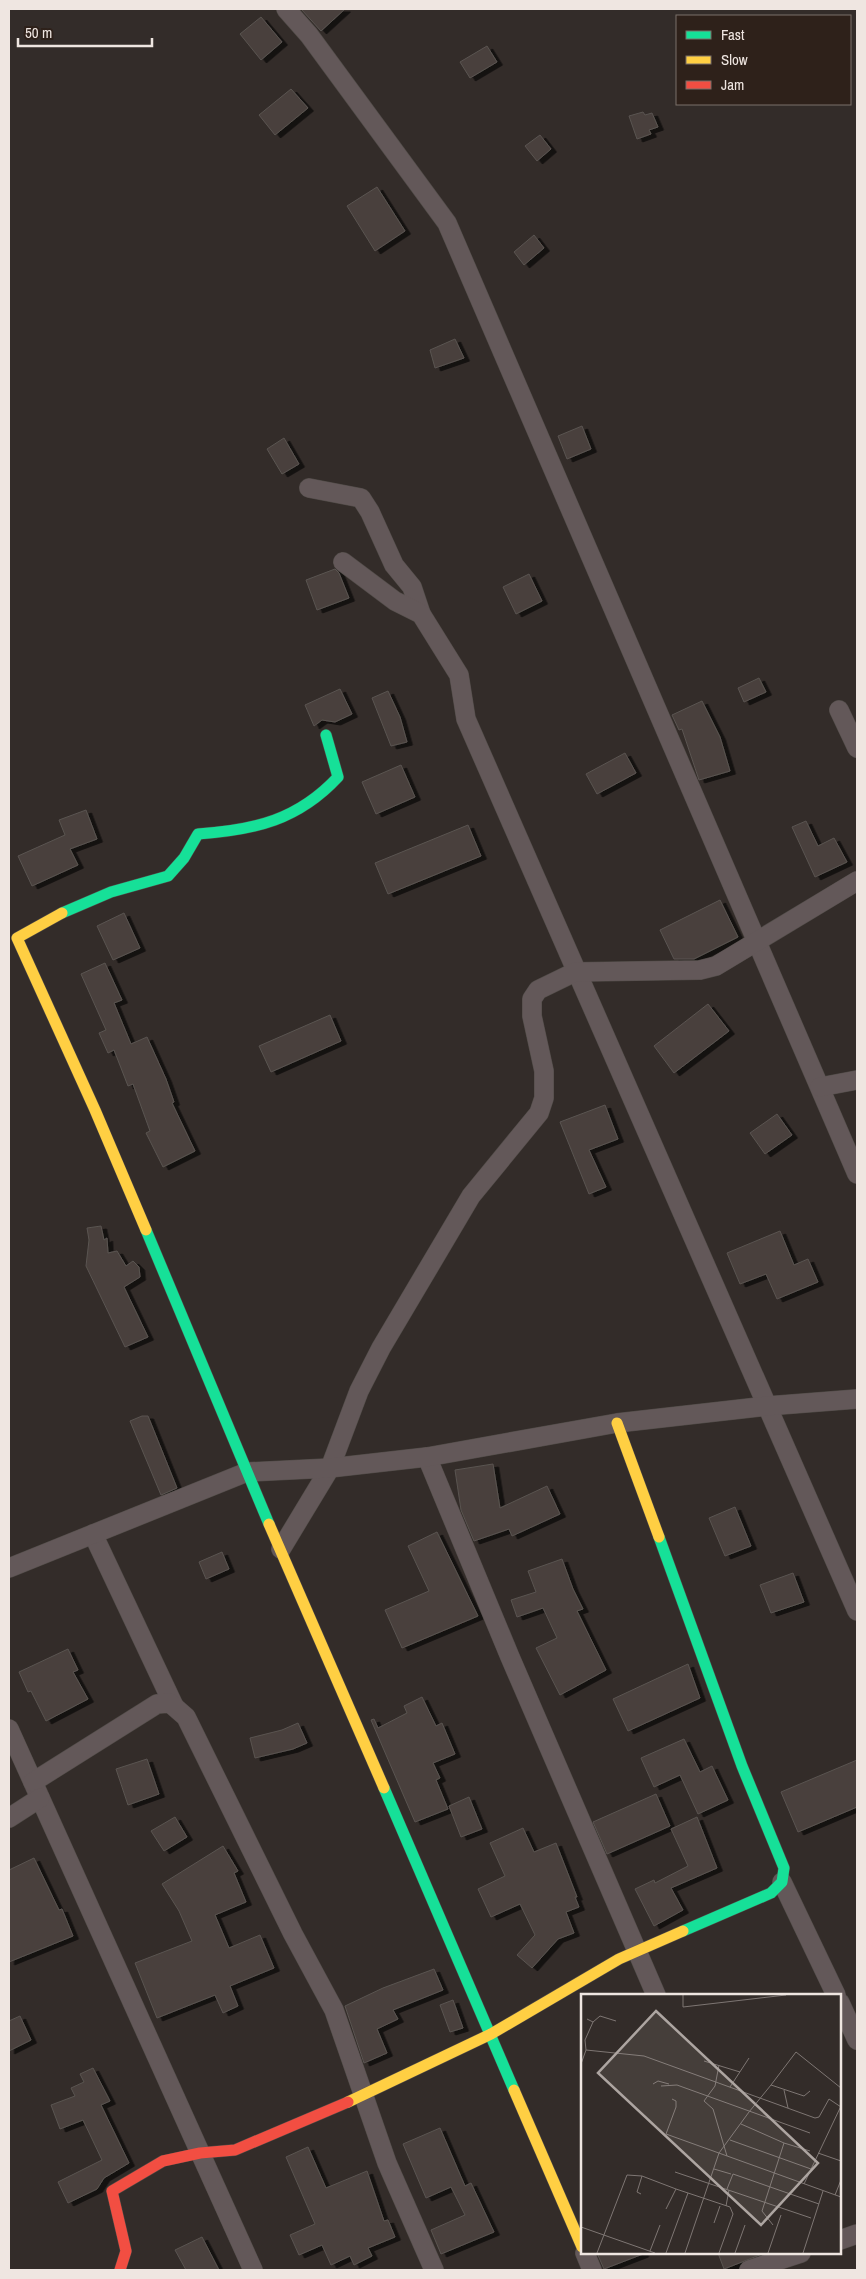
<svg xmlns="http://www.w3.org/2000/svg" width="866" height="2279" font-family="'Archivo Narrow',sans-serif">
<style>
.building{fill:#49413c;stroke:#5a5451;filter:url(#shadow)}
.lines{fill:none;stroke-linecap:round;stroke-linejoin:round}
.street-casing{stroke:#504b47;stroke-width:20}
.fast-casing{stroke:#504b47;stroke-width:12}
.slow-casing{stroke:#504b47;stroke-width:12}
.jam-casing{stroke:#504b47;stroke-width:12}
.street{stroke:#635859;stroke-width:19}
.fast{stroke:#16e098;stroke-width:11}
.slow{stroke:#ffcf43;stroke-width:11}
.jam{stroke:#f24e42;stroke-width:11}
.inset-road{fill:none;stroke:#7e7673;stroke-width:1}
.view{fill:#ada5a1;fill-opacity:0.15;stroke:#ada5a1;stroke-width:2.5}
.inset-edge{fill:none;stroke:#efe6e1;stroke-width:2.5}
</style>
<defs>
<filter id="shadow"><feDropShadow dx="5.5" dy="3" stdDeviation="0" flood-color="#0009"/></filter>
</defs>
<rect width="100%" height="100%" fill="#332c29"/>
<g class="building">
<polygon points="301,9 345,9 321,31"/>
<polygon points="261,17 282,42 261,60 240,34"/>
<polygon points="487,46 497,62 470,78 460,62"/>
<polygon points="291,89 308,108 275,135 259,115"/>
<polygon points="643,112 645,115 652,113 658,127 649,130 651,134 637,139 629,116"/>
<polygon points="540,135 551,149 537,161 525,146"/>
<polygon points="377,187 405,231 375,251 347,206"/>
<polygon points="534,235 544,248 524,265 514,252"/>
<polygon points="455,339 464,358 435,368 430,350"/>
<polygon points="582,426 591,449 567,459 558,436"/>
<polygon points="284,438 299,464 282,474 267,449"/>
<polygon points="335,569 339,573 349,598 317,610 306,580"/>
<polygon points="529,574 542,601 516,614 503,587"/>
<polygon points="759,678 766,692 744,702 738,688"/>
<polygon points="340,689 352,714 335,722 322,720 314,726 305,705"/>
<polygon points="388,691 400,717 407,742 391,746 372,698"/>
<polygon points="702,701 720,737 730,771 699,780 682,729 679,730 672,715"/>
<polygon points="625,753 636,773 597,794 586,774"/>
<polygon points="401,765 415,797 376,814 362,782"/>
<polygon points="86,810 97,839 70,849 78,865 32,886 18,856 65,835 59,820"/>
<polygon points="806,821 818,846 834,838 847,862 815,877 792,827"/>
<polygon points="468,825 481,856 388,894 375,863"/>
<polygon points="720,900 738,937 694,959 674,959 660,930"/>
<polygon points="124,913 140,948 113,960 97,926"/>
<polygon points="105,963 122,1000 114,1003 131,1044 147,1037 166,1079 174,1102 172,1103 195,1151 163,1167 146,1133 150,1131 133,1084 128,1086 114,1050 108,1053 99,1033 106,1030 81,974"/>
<polygon points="708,1004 729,1031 674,1073 654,1046"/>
<polygon points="330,1015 341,1041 271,1072 259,1046"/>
<polygon points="605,1105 618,1139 589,1150 606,1187 589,1194 560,1122"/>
<polygon points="777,1114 792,1135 765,1154 750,1133"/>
<polygon points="101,1226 104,1240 107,1238 108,1253 117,1251 126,1266 133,1261 139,1267 140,1277 124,1287 148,1337 125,1347 86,1266 89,1240 87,1228"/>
<polygon points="780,1231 794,1265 808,1259 818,1282 777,1299 766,1274 740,1284 727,1253"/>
<polygon points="142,1416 148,1416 177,1488 161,1495 130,1421"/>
<polygon points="493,1464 500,1508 547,1486 560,1514 512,1536 509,1529 474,1541 461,1510 455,1470"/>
<polygon points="735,1507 751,1546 725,1556 709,1518"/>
<polygon points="437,1532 478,1616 402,1648 385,1610 429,1591 408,1546"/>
<polygon points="222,1552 229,1569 206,1579 199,1562"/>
<polygon points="562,1559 573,1589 583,1609 577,1611 606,1670 560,1695 536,1648 557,1638 543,1608 517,1617 511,1600 536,1592 528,1571"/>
<polygon points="793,1573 804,1602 771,1613 760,1585"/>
<polygon points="68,1649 78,1670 73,1672 88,1699 46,1721 31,1691 28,1692 19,1672"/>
<polygon points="688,1664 700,1698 628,1731 613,1699"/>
<polygon points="422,1697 436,1726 442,1723 455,1754 433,1763 440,1778 436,1780 448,1809 415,1822 371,1720 374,1719 378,1728 407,1713 404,1706"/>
<polygon points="298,1723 307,1743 293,1749 255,1758 250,1738 282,1730"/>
<polygon points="684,1739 700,1772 712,1766 728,1800 698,1814 680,1775 654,1787 641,1758"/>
<polygon points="147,1759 159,1794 128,1805 116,1769"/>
<polygon points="857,1760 857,1807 798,1832 781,1792"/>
<polygon points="656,1794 670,1826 607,1854 593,1822"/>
<polygon points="469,1797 482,1829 461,1837 449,1806"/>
<polygon points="175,1817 187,1837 164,1851 151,1831"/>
<polygon points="697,1817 717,1868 671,1888 683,1910 654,1926 635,1889 654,1880 655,1883 688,1866 671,1829"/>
<polygon points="523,1828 534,1852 556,1843 577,1897 575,1897 579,1907 566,1912 574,1933 558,1939 532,1968 517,1955 535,1935 520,1904 491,1917 478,1889 505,1876 490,1843"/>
<polygon points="223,1846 238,1871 234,1873 246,1902 215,1915 229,1948 260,1935 274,1968 230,1986 238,2006 223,2013 215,1995 157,2018 135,1963 192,1941 179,1911 162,1884"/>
<polygon points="34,1858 59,1910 62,1909 73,1936 9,1962 9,1870"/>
<polygon points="434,1969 443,1990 393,2010 398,2019 377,2029 387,2053 364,2063 345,2006 383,1988"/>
<polygon points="453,2000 463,2028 450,2032 440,2005"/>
<polygon points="20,2016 31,2040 9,2051 9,2021"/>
<polygon points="93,2068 110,2101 101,2105 129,2163 104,2178 97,2189 68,2203 58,2182 102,2160 83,2120 60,2129 51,2105 75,2096 71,2088 84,2082 80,2074"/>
<polygon points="440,2128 465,2186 471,2183 494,2232 441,2254 431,2230 465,2215 451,2187 426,2198 403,2144"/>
<polygon points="308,2147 326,2188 367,2171 384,2221 388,2220 395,2237 368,2248 372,2256 354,2265 350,2256 331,2265 322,2245 299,2255 290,2235 315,2224 286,2157"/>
<polygon points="202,2237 219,2270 186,2270 175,2250"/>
<polygon points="597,2253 643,2253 643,2254 604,2269"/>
<polygon points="718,2253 765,2253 724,2269"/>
</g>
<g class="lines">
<g class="street-casing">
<g id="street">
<polyline points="286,9 309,35 447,223 857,1174"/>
<polyline points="309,488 361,498 370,512 394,565 412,587 421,614"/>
<polyline points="343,562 395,601 421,614 459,675 466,719 857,1611"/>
<polyline points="839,710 857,748"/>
<polyline points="820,1087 857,1080"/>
<polyline points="427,1457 510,1657 656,1995"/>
<polyline points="93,1534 174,1706"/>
<polyline points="281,1549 330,1468 359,1391 381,1348 471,1196 539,1113 544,1098 544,1071 532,1016 532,999 538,990 575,972 700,970 716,966 857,881"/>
<polyline points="9,1568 247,1472 330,1468 427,1457 617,1423 767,1406 857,1399"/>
<polyline points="9,1729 253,2270"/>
<polyline points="33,1782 157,1704 170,1703 186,1717 293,1934 334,2010 387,2163 434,2270"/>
<polyline points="9,1818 40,1798"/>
<polyline points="782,1882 836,1995"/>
<polyline points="840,2003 857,2040"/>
<polyline points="840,2240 857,2234"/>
<polyline points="585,2253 592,2270"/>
<polyline points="749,2270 801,2253"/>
</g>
</g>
<g class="fast-casing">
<g id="fast">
<path d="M62,913L111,892L168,876L184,858L198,834C255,830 298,820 338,777L326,735"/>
<polyline points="146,1230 269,1524"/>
<polyline points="659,1537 742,1766 784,1868 782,1882 771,1893 683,1931"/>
<polyline points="384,1788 514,2090"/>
</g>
</g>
<g class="slow-casing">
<g id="slow">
<polyline points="62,913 17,938 95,1110 146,1230"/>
<polyline points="617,1423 659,1537"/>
<polyline points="269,1524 384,1788"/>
<polyline points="514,2090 582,2247"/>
<polyline points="348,2102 491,2034 619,1959 683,1931"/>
</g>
</g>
<g class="jam-casing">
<polyline id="jam" points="120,2270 126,2251 112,2191 163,2161 200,2153 235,2150 348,2102"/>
</g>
<use href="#street" class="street"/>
<use href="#fast" class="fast"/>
<use href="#slow" class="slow"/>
<use href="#jam" class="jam"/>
</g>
<g transform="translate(581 1994)">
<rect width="260" height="260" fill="#332c29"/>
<path class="inset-road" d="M102,1V13L205,1M12,28L19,22L35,27M5,56L63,62L234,124L238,123L248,105L260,113M123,67L159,78M0,70L5,56L4,46L12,28L6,25M138,71L134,92L123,107L132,115L146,162M72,90L77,87L88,90M190,91L215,58L260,94M80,92L96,91L229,139M149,93L168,64M203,96L207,114M91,105L95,107V113L85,140L260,203M160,130L203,149L181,217L192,231M149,146L230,175M203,149L229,157M237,159L260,167M133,175L150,180M94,178L230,224M223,190L260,112M146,195L152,180L238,210M60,200L56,198L61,182M254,201L260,186M145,212L148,196M85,215L95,195L149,213L152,220L138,259M133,229L139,212M0,233L74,259M69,257L79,231M16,259L46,181L61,182L95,195M85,259L107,199M104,259L138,159L168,118L190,91L223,102L229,97M154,259L164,231M187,259L200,221M222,259L242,197"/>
<path class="view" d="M75,17L237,169L180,231L17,79Z"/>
<rect width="260" height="260" class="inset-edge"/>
</g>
<rect width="866" height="2279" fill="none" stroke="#efe6e1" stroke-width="20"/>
<rect x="676" y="15" width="175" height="90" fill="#2e211a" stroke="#7b706a"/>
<rect x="686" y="31" width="25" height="8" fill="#16e098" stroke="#7b706a"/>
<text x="721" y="40" font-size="15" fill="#efe6e1">Fast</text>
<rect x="686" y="56" width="25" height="8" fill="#ffcf43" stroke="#7b706a"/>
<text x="721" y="65" font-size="15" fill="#efe6e1">Slow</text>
<rect x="686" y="81" width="25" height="8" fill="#f24e42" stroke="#7b706a"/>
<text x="721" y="90" font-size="15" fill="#efe6e1">Jam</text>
<path d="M18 38v8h134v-8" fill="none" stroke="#efe6e1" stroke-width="2.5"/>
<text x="25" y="38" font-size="15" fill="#efe6e1" stroke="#2e211a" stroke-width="4" paint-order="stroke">50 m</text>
</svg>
